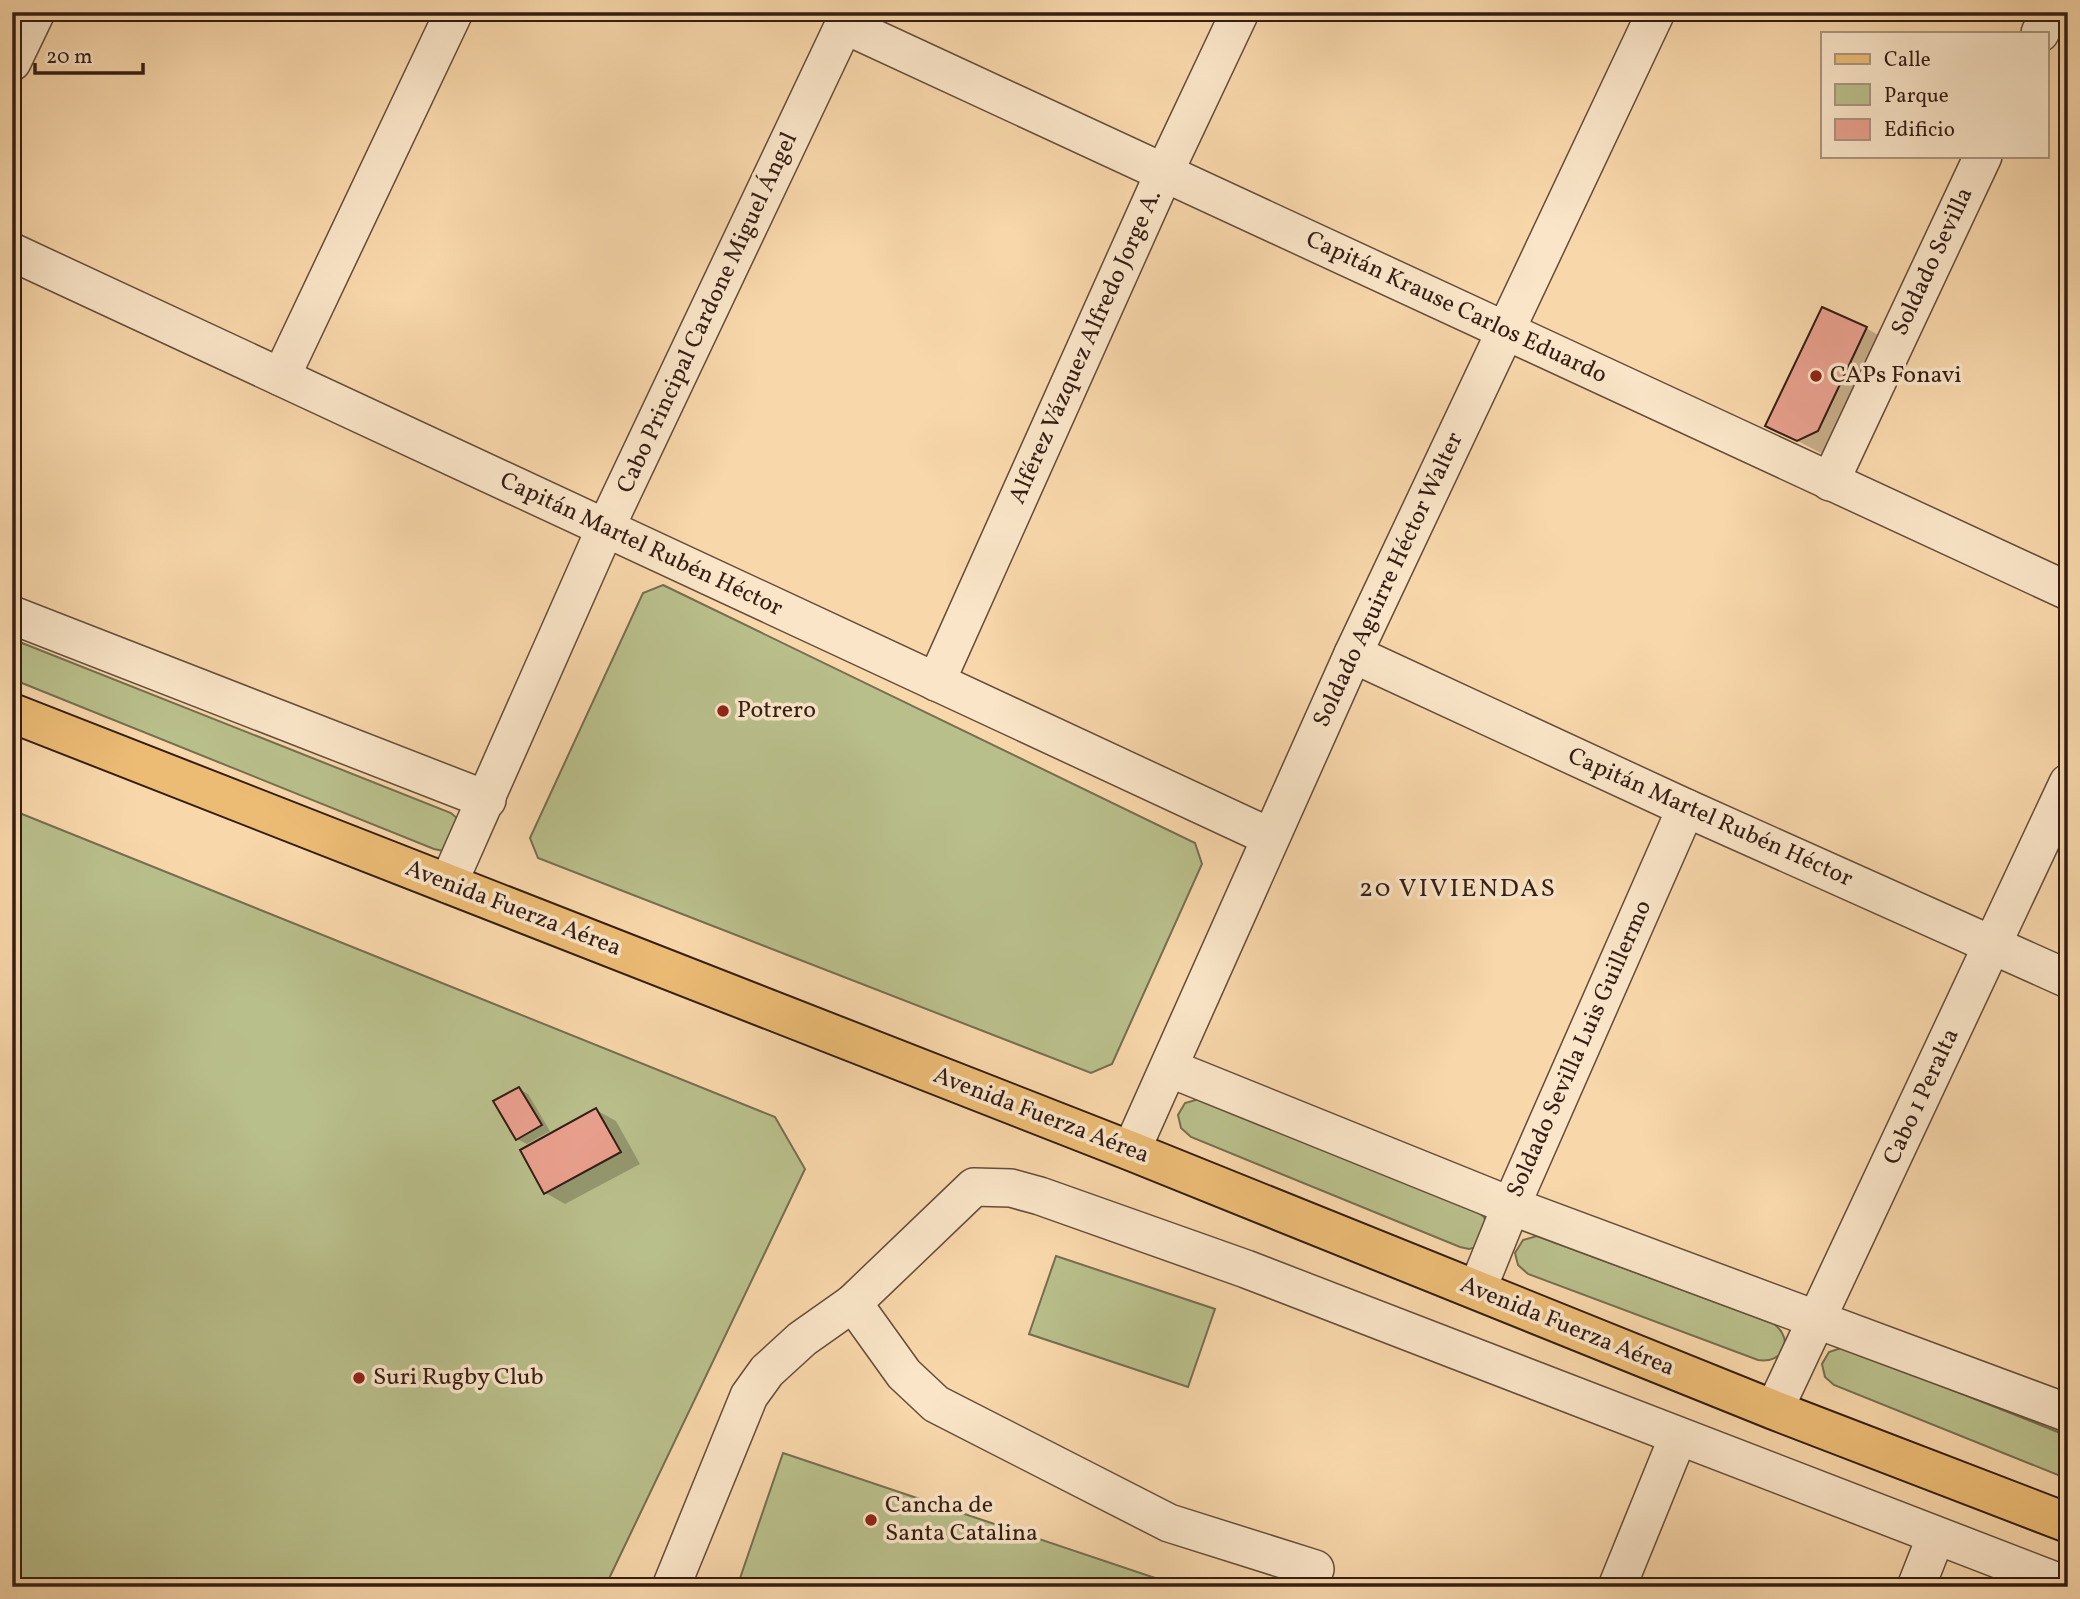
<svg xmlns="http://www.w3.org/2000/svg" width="2080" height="1599" font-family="Vollkorn,serif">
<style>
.green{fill:#b9bf8b;stroke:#766e50;stroke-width:2}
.shadow{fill:#0003}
.building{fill:#e9a08e;stroke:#331d14;stroke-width:2}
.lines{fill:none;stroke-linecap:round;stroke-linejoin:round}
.minor-casing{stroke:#644c3a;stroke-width:40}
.major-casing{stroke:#331d14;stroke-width:42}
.minor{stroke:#fae5c8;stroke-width:37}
.major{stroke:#ecbc75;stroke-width:38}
.poi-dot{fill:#8f2418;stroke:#fae5c8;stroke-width:2.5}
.labels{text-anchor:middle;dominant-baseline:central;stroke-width:7;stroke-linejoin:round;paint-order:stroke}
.street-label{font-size:24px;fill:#331d14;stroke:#fae5c8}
.poi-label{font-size:24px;fill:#331d14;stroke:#fae5c8;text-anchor:start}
.neighbourhood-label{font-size:26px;letter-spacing:2px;fill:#331d14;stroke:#fae5c8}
</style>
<rect width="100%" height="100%" fill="#f8d7aa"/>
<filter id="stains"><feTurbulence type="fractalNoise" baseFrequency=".00286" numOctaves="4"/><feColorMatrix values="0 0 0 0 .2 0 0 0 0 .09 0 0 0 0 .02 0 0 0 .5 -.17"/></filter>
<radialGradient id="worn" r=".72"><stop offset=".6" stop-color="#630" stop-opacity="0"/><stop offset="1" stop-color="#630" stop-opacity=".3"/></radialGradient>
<g class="green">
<polygon points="663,585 1195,843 1202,864 1112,1064 1091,1073 538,858 530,838 643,593"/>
<polygon points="12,639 451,813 458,819 451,848 443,851 434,849 12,679"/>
<polygon points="12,810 775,1117 805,1169 605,1587 12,1587"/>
<polygon points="1199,1099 1477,1211 1484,1217 1487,1224 1477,1247 1469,1249 1460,1247 1191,1137 1181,1128 1178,1115 1185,1103"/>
<path d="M1537,1236L1774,1324C1795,1340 1783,1364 1758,1360L1528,1274L1518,1265L1515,1253L1523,1240Z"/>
<polygon points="1056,1256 1215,1309 1188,1387 1029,1334"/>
<polygon points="1844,1347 2068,1436 2068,1479 1834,1385 1825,1377 1822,1364 1829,1352"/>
<polygon points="783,1453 1182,1587 737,1587"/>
</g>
<g class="shadow">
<polygon points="1866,328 1905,351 1838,462 1767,425"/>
<polygon points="519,1089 528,1094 550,1131 527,1144 517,1139"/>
<polygon points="596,1110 616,1121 640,1164 565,1204 546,1193"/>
</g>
<g class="building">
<polygon points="1822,307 1867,327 1818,431 1797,441 1765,426"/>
<polygon points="519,1087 542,1125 516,1140 493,1101"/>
<polygon points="596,1108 621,1152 544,1194 520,1150"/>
</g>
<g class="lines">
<g class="minor-casing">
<g id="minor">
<polyline points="845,25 2068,591"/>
<polyline points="2040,33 2050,12"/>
<polyline points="12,62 36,12"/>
<polyline points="12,252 1270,837"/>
<polyline points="281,377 454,12"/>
<polyline points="1830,482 1983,156"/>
<polyline points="12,615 487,800"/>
<polyline points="1353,654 1686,808 2068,979"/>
<polyline points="936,682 1164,173 1240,12"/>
<polyline points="448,884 605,529 850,12"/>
<polyline points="1169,1068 1511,1206 2068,1413"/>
<polyline points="1131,1151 1353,654 1656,12"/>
<polyline points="1477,1290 1511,1206 1686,808"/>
<polyline points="853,1303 904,1374 936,1404 1169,1523 1315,1569 1309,1587"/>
<polyline points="1774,1410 2068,783"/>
<polyline points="671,1587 749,1396 767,1371 802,1339 853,1303 974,1187 1011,1188 1040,1196 1246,1269 2068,1586"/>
<polyline points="1617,1587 1678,1437"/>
<polyline points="1916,1587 1936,1536"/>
</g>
</g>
<g class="major-casing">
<polyline id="major" points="12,713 1131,1151 1774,1410 2068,1523"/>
</g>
<use href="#minor" class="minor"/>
<use href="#major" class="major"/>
</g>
<g class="poi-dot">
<circle cx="1816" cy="376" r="7"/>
<circle cx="723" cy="711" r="7"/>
<circle cx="359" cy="1378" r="7"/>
<circle cx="871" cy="1520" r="7"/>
</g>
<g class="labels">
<g class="street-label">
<text transform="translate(1933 262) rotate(-65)">Soldado Sevilla</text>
<text transform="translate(1456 308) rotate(25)">Capitán Krause Carlos Eduardo</text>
<text transform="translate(708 313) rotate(-65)">Cabo Principal Cardone Miguel Ángel</text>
<text transform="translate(1086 347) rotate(-66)">Alférez Vázquez Alfredo Jorge A.</text>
<text transform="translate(641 545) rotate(25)">Capitán Martel Rubén Héctor</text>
<text transform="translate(1389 580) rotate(-65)">Soldado Aguirre Héctor Walter</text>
<text transform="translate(1710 818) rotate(24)">Capitán Martel Rubén Héctor</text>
<text transform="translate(513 909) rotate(21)">Avenida Fuerza Aérea</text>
<text transform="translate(1580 1049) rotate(-66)">Soldado Sevilla Luis Guillermo</text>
<text transform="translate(1922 1097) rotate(-65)">Cabo 1 Peralta</text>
<text transform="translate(1041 1116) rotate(21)">Avenida Fuerza Aérea</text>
<text transform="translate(1567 1327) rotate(22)">Avenida Fuerza Aérea</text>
</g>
<g class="poi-label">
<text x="1830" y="376">CAPs Fonavi</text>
<text x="737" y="711">Potrero</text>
<text x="373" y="1378">Suri Rugby Club</text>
<text x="885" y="1506">Cancha de<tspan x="885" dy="28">Santa Catalina</tspan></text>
</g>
<g class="neighbourhood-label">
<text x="1458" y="889">20 VIVIENDAS</text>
</g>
</g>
<rect width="2080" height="1599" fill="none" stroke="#f8d7aa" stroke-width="42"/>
<rect x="14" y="14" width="2052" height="1571" fill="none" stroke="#331d14" stroke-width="3.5"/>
<rect x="21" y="21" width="2038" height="1557" fill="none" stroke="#331d14" stroke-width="2"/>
<rect x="1821" y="32" width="228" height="126" fill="#fae5c8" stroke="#aa9580" stroke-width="2"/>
<rect x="1835" y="54" width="35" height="10" fill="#ecbc75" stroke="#aa9580" stroke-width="2"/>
<text x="1884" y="66" font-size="21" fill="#331d14">Calle</text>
<rect x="1835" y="84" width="35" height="21" fill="#b9bf8b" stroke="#aa9580" stroke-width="2"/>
<text x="1884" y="102" font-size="21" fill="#331d14">Parque</text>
<rect x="1835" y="119" width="35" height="21" fill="#e9a08e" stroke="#aa9580" stroke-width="2"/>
<text x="1884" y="136" font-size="21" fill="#331d14">Edificio</text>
<path d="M35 63v10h108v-10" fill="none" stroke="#331d14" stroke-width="3.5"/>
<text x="46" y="63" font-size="21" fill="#331d14" stroke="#fae5c8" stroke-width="5" paint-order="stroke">20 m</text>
<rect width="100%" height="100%" filter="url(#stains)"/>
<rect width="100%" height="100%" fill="url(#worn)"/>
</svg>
